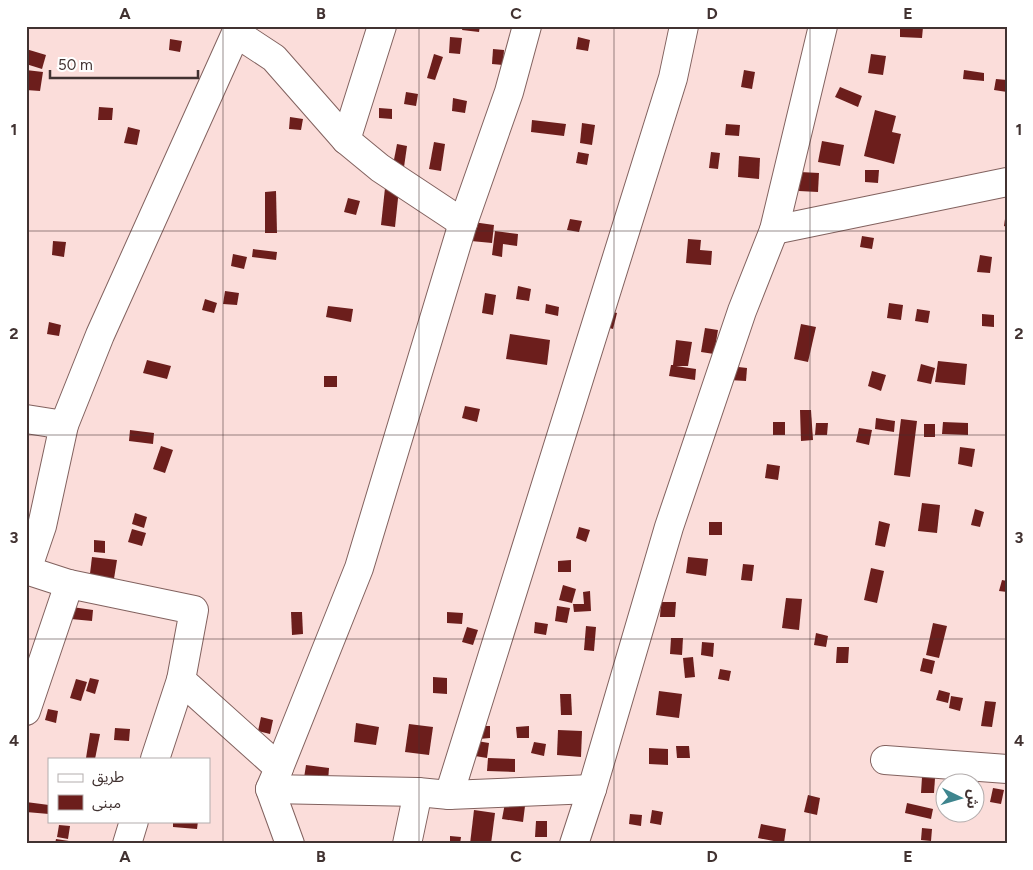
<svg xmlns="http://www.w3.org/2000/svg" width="1033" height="870" font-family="Figtree,'Noto Sans Arabic',sans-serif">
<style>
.building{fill:#6c1e1c}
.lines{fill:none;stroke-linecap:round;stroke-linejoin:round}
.minor-casing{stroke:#82625f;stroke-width:30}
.minor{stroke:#fff;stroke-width:28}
.grid{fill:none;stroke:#413231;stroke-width:1;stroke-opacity:0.55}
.neatline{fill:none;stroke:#413231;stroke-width:2}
.grid-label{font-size:16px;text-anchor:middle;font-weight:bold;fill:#413231}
</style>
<rect width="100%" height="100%" fill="#fbddda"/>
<g class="building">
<polygon points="463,26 480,26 479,32 462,30"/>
<polygon points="900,26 923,27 922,38 900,37"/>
<polygon points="450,37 462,38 460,54 449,53"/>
<polygon points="578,37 590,40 588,51 576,49"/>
<polygon points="170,39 182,41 180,52 169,50"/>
<polygon points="26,49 46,55 42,69 26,64"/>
<polygon points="493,49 504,50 503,65 492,64"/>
<polygon points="434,54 443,57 435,80 427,78"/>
<polygon points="871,54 886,56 883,75 868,73"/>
<polygon points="26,70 43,72 40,91 26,90"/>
<polygon points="744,70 755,72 752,89 741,87"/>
<polygon points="964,70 984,73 984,81 963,79"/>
<polygon points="996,79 1007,80 1007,92 994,90"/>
<polygon points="840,87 862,96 858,107 835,97"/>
<polygon points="406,92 418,94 416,106 404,104"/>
<polygon points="453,98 467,101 465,113 452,111"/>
<polygon points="99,107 113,108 112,120 98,120"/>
<polygon points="379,108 392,109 392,119 379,118"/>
<polygon points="875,110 896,116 892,132 901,134 894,164 864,156"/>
<polygon points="290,117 303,119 301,130 289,129"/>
<polygon points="532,120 566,124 564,136 531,132"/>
<polygon points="582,123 595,125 592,145 580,143"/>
<polygon points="726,124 740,125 739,136 725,135"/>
<polygon points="128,127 140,130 137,145 124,143"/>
<polygon points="822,141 844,145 840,166 818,162"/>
<polygon points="434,142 445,144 441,171 429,169"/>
<polygon points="397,144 407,146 404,167 393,165"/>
<polygon points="578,152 589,154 587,165 576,163"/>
<polygon points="711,152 720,153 718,169 709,168"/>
<polygon points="739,156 760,158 759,179 738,177"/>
<polygon points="865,170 879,170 878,183 865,182"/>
<polygon points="800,172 819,173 818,192 799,191"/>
<polygon points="385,188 399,189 395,227 381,225"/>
<polygon points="276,191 277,233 265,233 265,192"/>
<polygon points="348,198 360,201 356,215 344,212"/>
<polygon points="1006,212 1007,212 1007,227 1004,226"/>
<polygon points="570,219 582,221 579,232 567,230"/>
<polygon points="473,222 494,225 492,243 471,241"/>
<polygon points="495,231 518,234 517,246 503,244 502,257 492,255"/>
<polygon points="862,236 874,238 872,249 860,247"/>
<polygon points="688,239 701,240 700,250 712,251 711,265 686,263"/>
<polygon points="53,241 66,242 64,257 52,255"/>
<polygon points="253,249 277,252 276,260 252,257"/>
<polygon points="233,254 247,257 244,269 231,266"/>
<polygon points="980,255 992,257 990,273 977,272"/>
<polygon points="518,286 531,289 529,301 516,299"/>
<polygon points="225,291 239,293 237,305 223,304"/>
<polygon points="485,293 496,295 493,315 482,313"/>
<polygon points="205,299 217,303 214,313 202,310"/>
<polygon points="889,303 903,305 901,320 887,318"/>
<polygon points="546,304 559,307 558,316 545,313"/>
<polygon points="328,306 353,309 351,322 326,317"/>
<polygon points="604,309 617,313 613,329 599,325"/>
<polygon points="917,309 930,311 928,323 915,321"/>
<polygon points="982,314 994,315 994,327 982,326"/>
<polygon points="49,322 61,325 59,336 47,334"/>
<polygon points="801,324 816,327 808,362 794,359"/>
<polygon points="705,328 718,330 714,354 701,352"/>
<polygon points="510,334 550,340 547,365 506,359"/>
<polygon points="676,340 692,342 688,366 676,366 696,369 695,380 669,376 671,365 673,365"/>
<polygon points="147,360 171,366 167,379 143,373"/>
<polygon points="938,361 967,364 965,385 935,382"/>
<polygon points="921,364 935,368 931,384 917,381"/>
<polygon points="730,366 747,368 746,381 729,380"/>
<polygon points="872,371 886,375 881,391 868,386"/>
<rect x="324" y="376" width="13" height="11"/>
<polygon points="465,406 480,409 477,422 462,418"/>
<polygon points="800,410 811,410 813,440 801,441"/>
<polygon points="876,418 895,421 894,432 875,429"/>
<polygon points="901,419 917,421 910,477 894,475"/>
<rect x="773" y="422" width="12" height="13"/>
<polygon points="943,422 968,423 968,435 942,434"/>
<polygon points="816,423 828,423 827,435 815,435"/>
<rect x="924" y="424" width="11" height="13"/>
<polygon points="859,428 872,430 869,445 856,442"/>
<polygon points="130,430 154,433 153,444 129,441"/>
<polygon points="161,446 173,450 165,473 153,469"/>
<polygon points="960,447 975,449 972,467 958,464"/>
<polygon points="767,464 780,466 778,480 765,478"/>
<polygon points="922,503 940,505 937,533 918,531"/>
<polygon points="975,509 984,512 980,527 971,525"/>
<polygon points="135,513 147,517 144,528 132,524"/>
<polygon points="879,521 890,524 885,547 875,545"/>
<rect x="709" y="522" width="13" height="13"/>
<polygon points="579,527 590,530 586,542 576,538"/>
<polygon points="132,529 146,533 142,546 128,542"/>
<polygon points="94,540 105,541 105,553 94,552"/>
<polygon points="92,557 117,560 113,585 89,582"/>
<polygon points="688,557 708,559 706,576 686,573"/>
<polygon points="571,560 571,572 558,572 558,561"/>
<polygon points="743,564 754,565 752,581 741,580"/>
<polygon points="871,568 884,571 877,603 864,600"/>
<polygon points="1002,580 1007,581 1007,592 999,591"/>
<polygon points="563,585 576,589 572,603 559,600"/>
<polygon points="590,591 591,611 574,612 573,604 584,604 583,592"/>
<polygon points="786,598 802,599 799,630 782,628"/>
<polygon points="661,602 676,602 675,617 660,617"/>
<polygon points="557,606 570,608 567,623 555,621"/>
<polygon points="72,607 93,610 92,621 71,619"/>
<polygon points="291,612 302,612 303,634 292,635"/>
<polygon points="447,612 463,613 462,624 447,623"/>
<polygon points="535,622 548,624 546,635 534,633"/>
<polygon points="933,623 947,626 939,658 926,655"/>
<polygon points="586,626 596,627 594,651 584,650"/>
<polygon points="467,627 478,630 473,645 462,642"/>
<polygon points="816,633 828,636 826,647 814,645"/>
<polygon points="671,638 683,638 682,655 670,654"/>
<polygon points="702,642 714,643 713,657 701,655"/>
<polygon points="837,647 849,647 848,663 836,663"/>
<polygon points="693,657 695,677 685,678 683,658"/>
<polygon points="923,658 935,661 932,674 920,671"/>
<polygon points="720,669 731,671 729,681 718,679"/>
<polygon points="433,677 447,678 447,694 433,693"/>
<polygon points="90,678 99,680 95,694 86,691"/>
<polygon points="76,679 87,682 81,701 70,698"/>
<polygon points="939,690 950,693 948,703 936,700"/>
<polygon points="659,691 682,694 679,718 656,715"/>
<polygon points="560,694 571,694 572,715 561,715"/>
<polygon points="951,696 963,698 960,711 949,708"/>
<polygon points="985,701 996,702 992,727 981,726"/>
<polygon points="48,709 58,711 56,723 45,720"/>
<polygon points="261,717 273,720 270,734 258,731"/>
<polygon points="356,723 379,727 376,745 354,742"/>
<polygon points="409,724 433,727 429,755 405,752"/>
<polygon points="478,726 490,726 490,738 479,739"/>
<polygon points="529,726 529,738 517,738 516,727"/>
<polygon points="115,728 130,729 129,741 114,740"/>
<polygon points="558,730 582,731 581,757 557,755"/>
<polygon points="90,733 100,734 95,759 86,758"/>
<polygon points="477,741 489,743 487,758 475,756"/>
<polygon points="534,742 546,744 544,756 531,753"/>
<polygon points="676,746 689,746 690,758 677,758"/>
<polygon points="649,748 668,749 668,765 649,764"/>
<polygon points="488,758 515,759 515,772 487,771"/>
<polygon points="306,765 329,768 328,781 304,778"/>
<polygon points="922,777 935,778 934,793 921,793"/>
<polygon points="993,788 1004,790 1001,804 990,802"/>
<polygon points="808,795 820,798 817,815 804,812"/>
<polygon points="26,802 49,805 49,814 26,812"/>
<polygon points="505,803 525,806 523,822 502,819"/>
<polygon points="907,803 933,809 931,819 905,813"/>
<polygon points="474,810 495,813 491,844 470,844"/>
<polygon points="652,810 663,812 661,825 650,823"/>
<polygon points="630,814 642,815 641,826 629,824"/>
<polygon points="173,821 198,821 197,829 173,827"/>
<polygon points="536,821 547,821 547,837 535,837"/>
<polygon points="761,824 786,829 784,843 758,838"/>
<polygon points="59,825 70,826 68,839 57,837"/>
<polygon points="922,828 932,829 931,841 921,840"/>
<polygon points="450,836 461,837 460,844 450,844"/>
<polygon points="56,839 69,841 68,844 55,844"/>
</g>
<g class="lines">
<g class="minor-casing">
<g id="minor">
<polyline points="238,26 236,33 274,58 346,140 380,168 463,223"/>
<polyline points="346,140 382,26"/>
<polyline points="774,230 1007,182"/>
<polyline points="26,419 64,425"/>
<polyline points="26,570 69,584 194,610 181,680 279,768 270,789 290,844"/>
<polyline points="27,570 42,526 64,425 100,335 236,33"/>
<polyline points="26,711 69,584"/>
<polyline points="155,759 181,680"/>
<polyline points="885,760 1007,769"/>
<polyline points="279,768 359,568 463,223 509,92 527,26"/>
<polyline points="270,789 418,792 449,795 592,789"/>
<polyline points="449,795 673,78 684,26"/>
<polyline points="127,844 134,821"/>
<polyline points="407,844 418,792"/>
<polyline points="574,844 592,789 669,527 742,311 774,230 823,26"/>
</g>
</g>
<use href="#minor" class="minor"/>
</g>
<path class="grid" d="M223,26V844M419,26V844M614,26V844M810,26V844M26,231H1007M26,435H1007M26,639H1007"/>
<rect width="1033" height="870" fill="none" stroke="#ffffff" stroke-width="55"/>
<rect x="48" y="758" width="162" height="65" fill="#ffffff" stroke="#b3adad"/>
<rect x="58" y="774" width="25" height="8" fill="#ffffff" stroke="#b3adad"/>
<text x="92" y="782" font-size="15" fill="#413231">طريق</text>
<rect x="58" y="795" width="25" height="15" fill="#6c1e1c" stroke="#b3adad"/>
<text x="92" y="808" font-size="15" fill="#413231">مبنى</text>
<g transform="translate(960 798) rotate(95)"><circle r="24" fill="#ffffff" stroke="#b3adad"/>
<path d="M0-4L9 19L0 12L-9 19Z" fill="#3e858e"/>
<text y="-8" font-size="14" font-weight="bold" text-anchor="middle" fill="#413231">ش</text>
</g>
<path d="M50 70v8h148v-8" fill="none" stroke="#413231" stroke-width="2.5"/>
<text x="58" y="70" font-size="15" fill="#413231" stroke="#ffffff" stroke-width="4" paint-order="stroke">50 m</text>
<rect x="28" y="28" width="978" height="814" class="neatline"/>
<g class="grid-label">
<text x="125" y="19">A</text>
<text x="321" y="19">B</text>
<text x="516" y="19">C</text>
<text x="712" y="19">D</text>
<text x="908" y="19">E</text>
<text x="14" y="135">1</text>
<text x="1019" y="135">1</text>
<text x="14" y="339">2</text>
<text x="1019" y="339">2</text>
<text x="14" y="543">3</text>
<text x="1019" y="543">3</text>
<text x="14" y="746">4</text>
<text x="1019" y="746">4</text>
<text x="125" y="862">A</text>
<text x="321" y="862">B</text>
<text x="516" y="862">C</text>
<text x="712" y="862">D</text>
<text x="908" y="862">E</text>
</g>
</svg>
